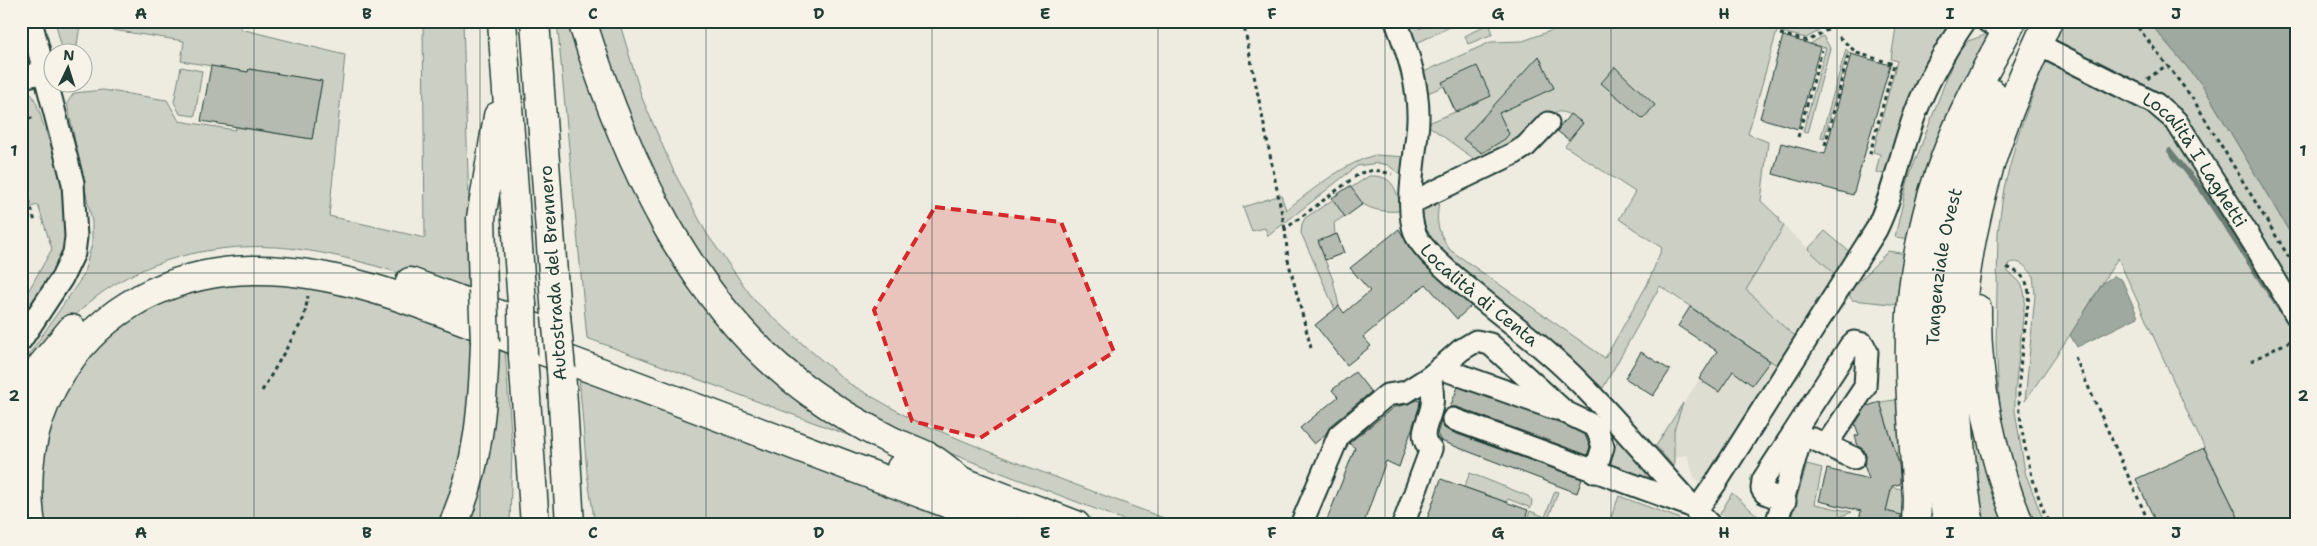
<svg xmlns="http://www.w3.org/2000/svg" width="2317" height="546" font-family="'Shantell Sans',sans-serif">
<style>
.built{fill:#ddddd2}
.green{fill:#cccfc4;stroke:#76867c}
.water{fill:#9fa99f;stroke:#6c7e74}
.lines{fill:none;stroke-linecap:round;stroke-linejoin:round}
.stream{stroke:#6c7e74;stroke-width:5.5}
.building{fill:#b5bbb0;stroke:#1f3d34}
.minor-tunnel{stroke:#c5c9be;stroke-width:21;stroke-dasharray:21 11;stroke-linecap:butt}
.minor-casing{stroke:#1f3d34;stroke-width:25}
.highway-casing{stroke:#1f3d34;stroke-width:31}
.path{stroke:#1f3d34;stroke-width:3;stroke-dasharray:4 4;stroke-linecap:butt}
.minor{stroke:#f7f3e8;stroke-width:21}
.highway{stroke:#f7f3e8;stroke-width:28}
.highway-bridge-casing{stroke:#1f3d34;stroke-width:31;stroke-linecap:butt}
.highway-bridge{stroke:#f7f3e8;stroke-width:28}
.marked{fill:#d62828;fill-opacity:0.2;stroke:#d62828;stroke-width:4;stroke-dasharray:10 6;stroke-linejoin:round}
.grid{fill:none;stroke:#1f3d34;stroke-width:1;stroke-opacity:0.55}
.labels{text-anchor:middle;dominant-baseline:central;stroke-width:4;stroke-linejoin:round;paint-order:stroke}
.street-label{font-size:18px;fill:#1f3d34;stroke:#f7f3e8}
.neatline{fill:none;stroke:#1f3d34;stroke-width:2}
.grid-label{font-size:16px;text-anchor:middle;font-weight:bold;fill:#1f3d34}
</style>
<rect width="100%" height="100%" fill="#eeece1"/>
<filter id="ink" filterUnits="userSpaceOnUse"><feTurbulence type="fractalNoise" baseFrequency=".02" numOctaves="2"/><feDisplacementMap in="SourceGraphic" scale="10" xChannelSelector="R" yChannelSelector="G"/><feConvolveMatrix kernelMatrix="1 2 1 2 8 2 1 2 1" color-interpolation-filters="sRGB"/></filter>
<g filter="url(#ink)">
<polygon class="built" points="1784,226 1837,276 1704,482 1699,482 1694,477 1687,455 1673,458 1674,467 1656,446 1729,333 1722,328"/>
<g class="green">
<path d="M55,21H241V29L345,55L329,216L425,238L423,21H463L472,298C415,278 358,257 297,249C219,239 128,259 73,318C66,325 61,335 55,343C44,360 33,376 21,393V366L83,276L92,244V222L67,103L74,93L103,90L167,100L179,121L235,130L236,127L312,139L322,81L249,69L248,72L181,61L184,41L80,25L76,52H63Z"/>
<polygon points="557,21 572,21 699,290 920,462 587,338"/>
<polygon points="586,21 619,21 642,98 674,172 707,234 755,301 805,346 850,384 913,420 1010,460 1182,525 1137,525 882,427 778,359 670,224"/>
<polygon points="1407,21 1462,21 1413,45"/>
<path d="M1567,21H1787L1807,27L1809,22L1815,24L1813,29L1819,31L1806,38L1777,31L1748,134L1768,142L1761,201L1780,219L1779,221L1784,226L1746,290C1765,304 1778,326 1799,338L1781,368L1660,286L1603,388L1552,342L1429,245L1419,209L1549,135L1529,158L1440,198C1435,222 1437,230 1450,250L1605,358L1647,285L1662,248L1619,219L1635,192L1565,146L1583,123C1546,96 1547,124 1523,142C1511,151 1495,157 1481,164L1426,124L1455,112L1444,86L1421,96L1419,74L1491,42L1523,41L1569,24Z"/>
<polygon points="1897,21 1952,21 1890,172 1883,174 1876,172 1880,154 1873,152 1897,61 1891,59"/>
<polygon points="2061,21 2148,21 2203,86 2296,243 2296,303 2173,105 2104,65 2052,44"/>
<polygon points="1489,23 1493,34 1468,44 1465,36"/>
<polygon points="1988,34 1993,34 1910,239 1895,237 1908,180 1949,72 1958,53 1968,41"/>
<polygon points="1823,36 1830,48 1807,133 1803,132 1826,48 1810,44"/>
<polygon points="1846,49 1851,54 1847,54 1824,138 1821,137"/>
<path d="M2046,59L2153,112L2164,121L2292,317L2296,333V525H2242L2192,422L2118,258L2070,335L2025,401L2035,295L2033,275C2026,267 2019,258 2008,264V272C2019,280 2024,284 2025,298L2015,392V411L2025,472L2045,525H2030L2007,452L2000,415L1996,343L1998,232L2004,188L2018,135Z"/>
<polygon points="181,67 202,71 195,116 180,114 174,102"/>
<path d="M21,87C36,91 39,112 43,124C60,168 76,229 55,274C47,292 32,309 21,325V304L52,249L38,205L21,210Z"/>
<path d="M1375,155L1408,157L1406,182L1401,175L1388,165L1378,163L1357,166L1268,236L1265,228L1252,231L1243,207L1281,195L1286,210C1314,189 1341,165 1375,155Z"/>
<path d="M1369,176C1393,175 1395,187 1401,207L1399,211C1387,212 1374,211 1363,204L1334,223L1335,235L1337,234L1344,253L1325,260L1333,280L1339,306L1335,309L1301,233L1302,224L1305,218Z"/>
<polygon points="1825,231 1851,253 1837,276 1808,249"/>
<polygon points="1888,251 1907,254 1901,305 1852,300 1848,293"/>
<polygon points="197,283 322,283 475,338 469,430 444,525 38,525 35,511 50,408 107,327"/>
<polygon points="493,344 505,349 512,446 510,525 464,525"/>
<polygon points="579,376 982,525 595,525 587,473"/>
<polygon points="1973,379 2011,525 1980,525 1970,435"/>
<polygon points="1903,399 1905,482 1880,402"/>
<polygon points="1683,403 1674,430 1674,467 1656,446"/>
<polygon points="1619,436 1662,485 1607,468"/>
<polygon points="1807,464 1822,468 1815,504 1852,512 1818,525 1789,525"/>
<polygon points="1470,473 1528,496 1532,501 1531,508 1508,499 1506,502 1464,487"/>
<polygon points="1846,474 1911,492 1904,516 1886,511 1890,494"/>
<polygon points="1555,491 1558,492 1546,525 1525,525 1530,511 1545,517"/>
<polygon points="1732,493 1768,525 1732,525 1720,514"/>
<polygon points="1619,496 1678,518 1687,525 1608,525"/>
</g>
<g class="water">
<polygon points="2148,21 2296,21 2296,243 2203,86"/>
<polygon points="2114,276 2122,280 2138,317 2077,347 2070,335 2103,283"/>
</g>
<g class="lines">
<polyline class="stream" points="2170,151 2202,190 2280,309"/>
</g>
<g class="building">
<polygon points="1783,36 1820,47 1798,129 1760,118"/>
<polygon points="1851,54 1890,65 1853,195 1773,174 1781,143 1825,154"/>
<polygon points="1539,56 1554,88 1499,113 1509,134 1505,139 1482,153 1463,139"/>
<polygon points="211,66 248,72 249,69 322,81 312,139 201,121"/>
<polygon points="1477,66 1491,96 1456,112 1442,82"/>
<polygon points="1615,67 1655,105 1643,119 1601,83"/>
<polygon points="1570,114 1583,123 1569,140 1557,131"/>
<polygon points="1350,186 1363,204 1345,217 1332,198"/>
<polygon points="1399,229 1409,247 1423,264 1471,306 1457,319 1426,284 1363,337 1371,346 1347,365 1315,325 1339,306 1344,313 1370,291 1350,268"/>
<polygon points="1337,234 1344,253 1325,260 1318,241"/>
<polygon points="1690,307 1770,361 1752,385 1733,371 1719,392 1699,379 1717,351 1678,326"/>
<polygon points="1641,352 1670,370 1653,396 1625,378"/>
<polygon points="1355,372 1371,392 1331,425 1325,435 1314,444 1300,428 1338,397 1332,390"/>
<polygon points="1458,387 1557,421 1585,435 1590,447 1587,455 1457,407 1450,407"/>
<polygon points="1417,400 1420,401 1419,408 1399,467 1386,461 1363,525 1325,525 1355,448 1349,443 1394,407 1408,404"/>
<polygon points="1880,402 1899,464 1900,477 1900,484 1892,486 1886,511 1901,515 1900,525 1858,525 1861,511 1819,501 1827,469 1869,479 1864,465 1866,456 1864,450 1858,446 1855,436 1859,435 1855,424 1867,406"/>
<polygon points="1441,421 1443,427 1449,431 1582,479 1577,493 1441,441 1437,434"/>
<polygon points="2204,448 2242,525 2157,525 2136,479"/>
<polygon points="1441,479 1528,510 1523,525 1425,525"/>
</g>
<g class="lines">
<polyline class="minor-tunnel" points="1997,26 2049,50"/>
<g class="minor-casing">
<g id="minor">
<path id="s1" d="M1396,21C1408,53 1419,85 1418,120C1417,151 1404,205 1415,233C1421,250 1458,280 1473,292C1509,322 1547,349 1580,383C1625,428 1665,479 1710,525"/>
<polyline points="1987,21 1997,26"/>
<path id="s2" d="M2049,50L2156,104L2176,121L2256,247L2296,315"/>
<polyline points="21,77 43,73"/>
<polyline points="1411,203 1515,153 1526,146 1548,123"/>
<polyline points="21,340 62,278 74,253 76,237 73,183 31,21"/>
<polyline points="1440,368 1556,409"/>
<polyline points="1453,419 1691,506"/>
<polyline points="1813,439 1854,458"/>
<polyline points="1785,501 1765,493 1762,489 1763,480 1850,346 1854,342 1863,344 1867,352 1865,387 1826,445"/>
<path d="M1696,511L1717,481L1876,230C1895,191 1901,149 1917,109C1929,77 1946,49 1965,21"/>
<polyline points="1301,525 1339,435 1387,395 1406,392 1431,376 1461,350 1476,341 1490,344 1565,412 1592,425 1598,431 1603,447 1595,472"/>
<path d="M1403,525L1431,449C1416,436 1430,421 1432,405C1434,396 1431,385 1431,376"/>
<polyline points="1776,525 1802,434"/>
</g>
</g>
<g class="highway-casing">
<g id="highway">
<polyline points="502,21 522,304"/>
<polyline points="535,21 556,316"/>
<path d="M582,21C625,159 690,307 811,393C836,411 864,427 892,441C905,447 918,451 931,458C941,464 951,473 961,481"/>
<polyline points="410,282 536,328"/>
<polyline points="483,290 481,218 498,116"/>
<path d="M1977,309C1976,380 1992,460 2020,525"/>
<polyline points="523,356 535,525"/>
<polyline points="561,369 570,525"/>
<polyline points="21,404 39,369 72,329"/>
<polyline points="901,468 928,478 961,481 1076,525"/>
<path d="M31,525C22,464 35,406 72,357C115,300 182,271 253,270C349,268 449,316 538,349C694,406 849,467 1005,525"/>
<path d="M453,525C479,465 483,406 485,342"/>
<path d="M1916,525L1917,499C1914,438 1907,375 1911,313C1914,263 1927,204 1945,158C1963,110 1988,66 2012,21"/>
<path id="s3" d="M1948,525C1929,421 1925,303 1953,200C1963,164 1978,129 1992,93"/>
<path d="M1970,525C1949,403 1955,280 1991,162C2006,114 2027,67 2048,21"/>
</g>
</g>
<g class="path">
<polyline points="1243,21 1285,229"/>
<polyline points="2133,21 2193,99 2296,269"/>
<polyline points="1419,27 1446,21"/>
<polyline points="1780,34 1808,41 1829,29"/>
<polyline points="1839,37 1857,53 1894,64 1869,157"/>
<polyline points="2147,79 2167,65"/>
<polyline points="21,121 35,117"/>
<polyline points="1798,137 1822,50"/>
<polyline points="1825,145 1848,56"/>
<polyline points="21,170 35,222"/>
<path d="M2007,267C2021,273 2027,279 2029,293C2026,328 2018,364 2019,399C2021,443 2033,485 2049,525"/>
<polyline points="1311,348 1288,260 1285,229 1360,173 1375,170 1392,174"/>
<polyline points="2075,357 2150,525"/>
<polyline points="2251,361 2296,338"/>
<polyline points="262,391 304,318 308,296"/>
</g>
<use href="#minor" class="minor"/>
<use href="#highway" class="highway"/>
<g class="highway-bridge-casing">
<g id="highway-bridge">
<polyline points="483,290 485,342"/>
<polyline points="522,304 523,356"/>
<polyline points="556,316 561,369"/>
</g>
</g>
<use href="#highway-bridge" class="highway-bridge"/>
</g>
</g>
<path class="marked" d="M935,207L1061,222L1114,352L980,438L912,421L874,310Z"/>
<path class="grid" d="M254,21V525M480,21V525M706,21V525M932,21V525M1158,21V525M1385,21V525M1611,21V525M1837,21V525M2063,21V525M21,273H2296"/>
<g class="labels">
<g class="street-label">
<text stroke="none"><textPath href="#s2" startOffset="188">Località I Laghetti</textPath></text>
<text stroke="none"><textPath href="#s3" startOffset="260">Tangenziale Ovest</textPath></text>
<text transform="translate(553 273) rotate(-94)">Autostrada del Brennero</text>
<text stroke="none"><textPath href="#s1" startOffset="306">Località di Centa</textPath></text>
</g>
</g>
<rect width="2317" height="546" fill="none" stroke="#f7f3e8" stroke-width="55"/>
<g transform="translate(68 68) rotate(4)"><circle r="24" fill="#f7f3e8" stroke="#a1aaa0"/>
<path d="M0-4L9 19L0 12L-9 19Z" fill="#1f3d34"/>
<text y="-8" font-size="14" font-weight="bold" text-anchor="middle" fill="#1f3d34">N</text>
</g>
<rect x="28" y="28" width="2262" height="490" class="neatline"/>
<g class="grid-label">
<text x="141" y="19">A</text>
<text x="367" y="19">B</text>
<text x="593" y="19">C</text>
<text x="819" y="19">D</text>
<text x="1045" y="19">E</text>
<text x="1272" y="19">F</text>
<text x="1498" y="19">G</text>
<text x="1724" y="19">H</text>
<text x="1950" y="19">I</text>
<text x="2176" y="19">J</text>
<text x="14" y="156">1</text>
<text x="2303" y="156">1</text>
<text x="14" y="401">2</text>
<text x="2303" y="401">2</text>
<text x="141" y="538">A</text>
<text x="367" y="538">B</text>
<text x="593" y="538">C</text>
<text x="819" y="538">D</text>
<text x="1045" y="538">E</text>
<text x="1272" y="538">F</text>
<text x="1498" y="538">G</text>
<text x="1724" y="538">H</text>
<text x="1950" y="538">I</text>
<text x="2176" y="538">J</text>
</g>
</svg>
